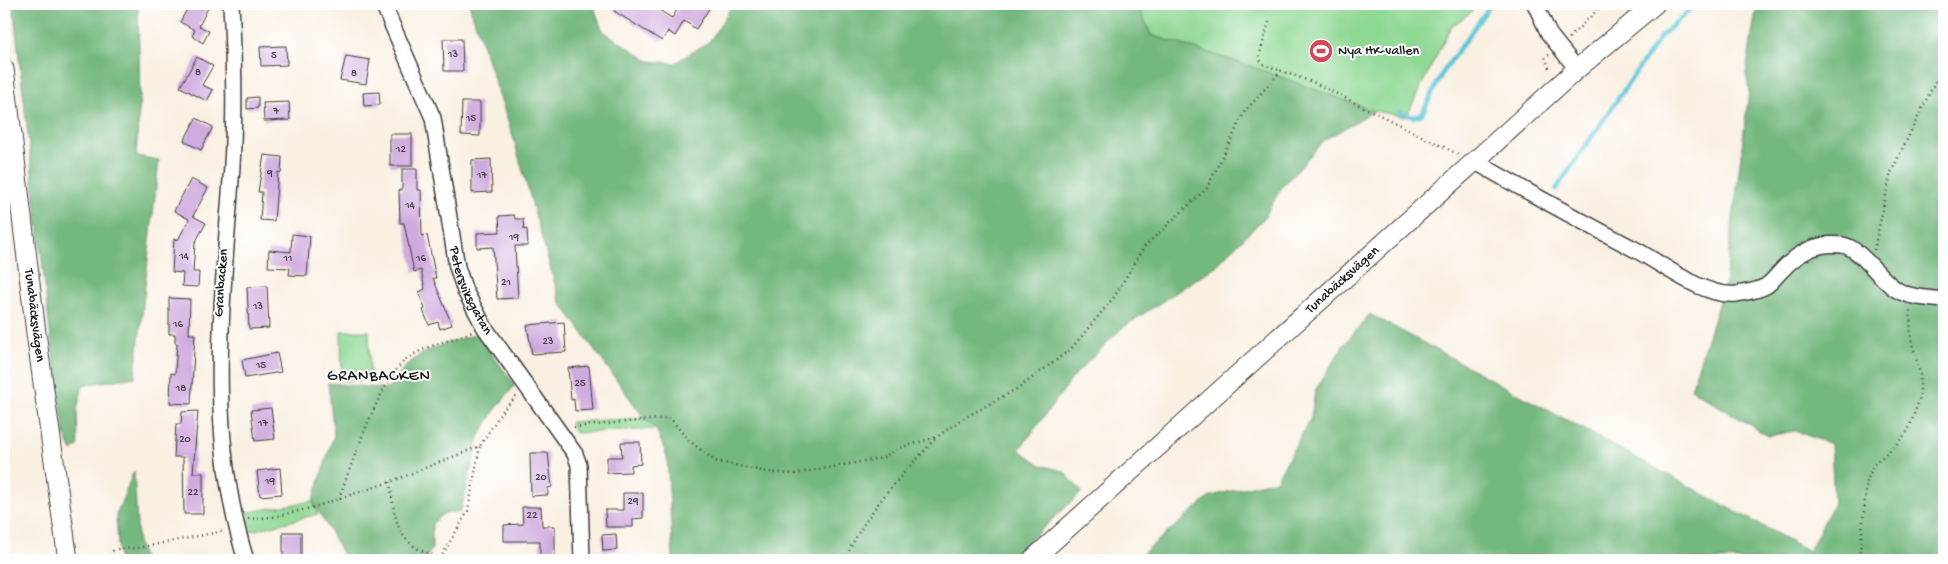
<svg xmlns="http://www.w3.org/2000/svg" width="1948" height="564" font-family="'Gochi Hand',sans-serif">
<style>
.green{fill:#8fd894;stroke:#567a58}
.forest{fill:#73b87e;stroke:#486a4d}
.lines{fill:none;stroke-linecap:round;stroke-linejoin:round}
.stream{stroke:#5cc6d7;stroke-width:4.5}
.building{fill:#cfaade}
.minor-casing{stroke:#3d3c3a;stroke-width:18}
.tertiary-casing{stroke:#3d3c3a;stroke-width:21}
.path{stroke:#3d3c3a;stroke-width:2.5;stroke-dasharray:1 4;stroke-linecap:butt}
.minor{stroke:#fff;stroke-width:15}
.tertiary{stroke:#fff;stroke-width:19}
.labels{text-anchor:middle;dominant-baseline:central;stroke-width:4;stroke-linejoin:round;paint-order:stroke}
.number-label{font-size:11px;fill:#49404c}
.poi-label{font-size:14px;fill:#1c1c1c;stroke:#fff;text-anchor:start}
.street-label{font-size:14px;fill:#1c1c1c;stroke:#fff}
.quarter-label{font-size:16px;letter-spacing:1px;fill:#1c1c1c;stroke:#fff}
</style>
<rect width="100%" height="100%" fill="#fff"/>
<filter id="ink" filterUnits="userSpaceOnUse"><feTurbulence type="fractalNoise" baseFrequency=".02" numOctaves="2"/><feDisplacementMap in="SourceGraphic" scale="10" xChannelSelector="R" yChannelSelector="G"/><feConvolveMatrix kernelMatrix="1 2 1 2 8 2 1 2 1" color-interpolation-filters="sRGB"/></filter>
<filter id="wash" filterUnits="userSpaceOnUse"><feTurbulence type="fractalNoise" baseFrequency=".0096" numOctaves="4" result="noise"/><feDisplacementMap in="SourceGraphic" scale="20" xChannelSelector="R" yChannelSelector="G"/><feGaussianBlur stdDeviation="1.12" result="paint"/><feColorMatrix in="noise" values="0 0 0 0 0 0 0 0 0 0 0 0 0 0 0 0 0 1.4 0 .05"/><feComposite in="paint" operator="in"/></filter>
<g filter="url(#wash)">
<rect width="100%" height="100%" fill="#f9f0e2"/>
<g class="green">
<polygon points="1137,4 1481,4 1450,28 1406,117 1374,111 1256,68 1151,35"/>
<polygon points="341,331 369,331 370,380 342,381"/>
<polygon points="645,418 656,429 575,433 570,422"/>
<polygon points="313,501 318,514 248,532 243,513"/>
</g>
<g class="forest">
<polygon points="13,4 138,4 140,96 136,156 159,160 135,377 83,385 77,410 78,446 72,451 65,436 50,331"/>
<polygon points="469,4 597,4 595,10 603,31 649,61 675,63 710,41 733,4 1137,4 1151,35 1256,68 1374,111 1324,140 1282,187 1264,218 1216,266 1122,328 1075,375 1019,450 1041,465 1063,471 1082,492 1009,560 673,560 667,456 656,429 644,418 560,302 514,140"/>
<polygon points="1757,4 1944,4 1944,560 1135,560 1211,496 1276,480 1311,418 1315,391 1343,346 1370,314 1809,551 1834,503 1831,444 1795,431 1768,436 1691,389 1725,283 1749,91 1746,73"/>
<path d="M477,334L515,385L495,410L479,437L461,511L443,514L432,524V549L425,560H346L313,501L334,435L328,383L388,389C414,349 434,348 477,334Z"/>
<polygon points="134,471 138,544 144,560 119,560 116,515"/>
</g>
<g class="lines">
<g class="stream">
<polyline points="1399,112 1413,117 1422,114 1443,72 1491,4"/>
<polyline points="1556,189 1661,36 1696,4"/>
</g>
</g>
<g id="blocks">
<g class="building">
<polygon points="190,4 210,4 199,26 209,31 203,43 192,36 195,30 180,22"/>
<polygon points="618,4 649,4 672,18 681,4 712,4 696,29 684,21 675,36 668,31 662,41 614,11"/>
<polygon points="443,39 462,39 463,71 444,71"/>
<polygon points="286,46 287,65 261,66 260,47"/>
<polygon points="346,56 370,60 366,84 340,80"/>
<polygon points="197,57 213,66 202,85 213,90 207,101 180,87"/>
<polygon points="379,92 380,105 364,106 363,93"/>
<polygon points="258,97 258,108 247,109 247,98"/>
<polygon points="289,102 290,120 264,121 263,103"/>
<polygon points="462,102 480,102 480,136 461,135"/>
<polygon points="196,118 213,127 201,150 184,141"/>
<rect x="390" y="134" width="22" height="32"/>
<polygon points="264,155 282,157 281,173 278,172 274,221 260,220 262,192 258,192"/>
<polygon points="491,159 492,192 472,193 472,160"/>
<polygon points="402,169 417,169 417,190 421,190 422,236 427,235 436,278 433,278 452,325 440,329 438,322 429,325 423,310 425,309 419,292 425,289 421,270 414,272 404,223 400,223 399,190 402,190"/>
<polygon points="191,179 208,188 193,216 206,223 195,243 193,272 199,272 198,287 182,286 183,273 172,272 174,239 178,240 189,219 174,211"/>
<polygon points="514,215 515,219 523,219 524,230 527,229 528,246 515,246 518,298 497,299 493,247 477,248 477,233 500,232 499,216"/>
<polygon points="292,234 310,236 307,276 289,275 290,268 268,267 269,250 291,252"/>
<polygon points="267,286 269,328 249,329 247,287"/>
<polygon points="169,298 190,299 189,334 195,334 191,404 170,403 171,373 175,374 177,343 175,343 175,334 169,334"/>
<polygon points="564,322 566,352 532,354 527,325"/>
<polygon points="277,353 281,372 245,378 242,360"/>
<polygon points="589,366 593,410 575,411 574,399 571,400 568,368"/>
<polygon points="271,408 275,439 255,441 251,410"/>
<polygon points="198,411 193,473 203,473 203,514 184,514 183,457 174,457 176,424 181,424 182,412"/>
<polygon points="621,442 640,442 641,464 631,465 631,472 607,473 607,457 622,457"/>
<polygon points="530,453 548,453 552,487 548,488 548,495 531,496"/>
<polygon points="280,468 282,494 260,496 257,471"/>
<polygon points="623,493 643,493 643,518 633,519 633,527 606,527 605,510 623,510"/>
<polygon points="522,507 541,507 542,526 555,526 555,560 540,560 540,541 504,541 504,525 523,524"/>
<rect x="283" y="532" width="18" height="28"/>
<polygon points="616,534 617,550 603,551 602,535"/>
</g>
</g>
</g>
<g filter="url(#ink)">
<use href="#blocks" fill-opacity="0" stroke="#3d3c3a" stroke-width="1"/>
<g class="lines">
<g class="minor-casing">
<g id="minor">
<path d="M231,4C234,58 235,112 232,166C223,298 205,431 246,560"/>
<path id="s1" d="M383,4L433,118L457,267L465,291L485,328L575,454L579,465L582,560"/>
<polyline points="1535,4 1549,34 1577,69"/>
<path d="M1476,162C1529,193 1583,222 1638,251C1665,266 1706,298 1737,294C1747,292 1757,291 1766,286C1772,282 1777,275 1782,270C1799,252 1817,242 1842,245C1860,247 1880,280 1897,290C1911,298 1928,298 1944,300"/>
</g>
</g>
<g class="tertiary-casing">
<g id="tertiary">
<path id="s2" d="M4,69L36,333L68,560"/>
<path id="s3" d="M1032,560L1577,69L1655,4"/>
</g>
</g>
<g class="path">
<polyline points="1269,22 1259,57 1262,64 1281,71"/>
<polyline points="1569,38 1603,4"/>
<polyline points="1549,55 1545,57 1550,71"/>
<polyline points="1874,250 1891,172 1944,64"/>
<polyline points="574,427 670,418 688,440 715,461 767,472 794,474 882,458 899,448 937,437 959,421 1020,387 1071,349 1114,297 1144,247 1207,188 1245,111 1281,71 1315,83 1458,154"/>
<path d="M390,482C394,507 393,534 417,548C425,553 435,555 442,560"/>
<path d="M339,498C352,464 380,378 408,358C427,345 451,340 472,332"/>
<polyline points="248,519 273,517 311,508 390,482 480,446 502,411 517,396"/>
<polyline points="440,559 468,511 480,446"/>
<polyline points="108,560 113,551 118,549 138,548 224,531"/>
<path d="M845,560C865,512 901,476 936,438"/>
<polyline points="1854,560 1860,552 1867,481 1874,464 1894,447 1908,431 1920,398 1920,374 1911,339 1910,310"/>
</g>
<use href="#minor" class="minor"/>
<use href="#tertiary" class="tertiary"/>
</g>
</g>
<defs>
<g id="stadium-disc" transform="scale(1.25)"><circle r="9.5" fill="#d1495b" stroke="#fff"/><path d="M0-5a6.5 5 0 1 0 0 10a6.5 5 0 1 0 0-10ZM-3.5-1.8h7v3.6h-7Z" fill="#fff"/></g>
</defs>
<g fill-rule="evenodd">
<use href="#stadium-disc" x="1321" y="51"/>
</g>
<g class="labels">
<g class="number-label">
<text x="453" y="55">13</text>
<text x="274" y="56">5</text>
<text x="198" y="73">8</text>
<text x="354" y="74">8</text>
<text x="276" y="112">7</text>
<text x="471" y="119">15</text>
<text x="401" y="150">12</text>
<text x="270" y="174">9</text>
<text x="482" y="176">17</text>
<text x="410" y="206">14</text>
<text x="514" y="238">19</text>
<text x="184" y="257">14</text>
<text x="288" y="259">11</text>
<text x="421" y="259">16</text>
<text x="506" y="283">21</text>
<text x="258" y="307">13</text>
<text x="178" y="325">16</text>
<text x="548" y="342">23</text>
<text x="261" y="366">15</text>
<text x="580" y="384">25</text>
<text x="181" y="389">18</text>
<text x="263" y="424">17</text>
<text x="185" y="440">20</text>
<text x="541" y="478">20</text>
<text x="270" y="482">19</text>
<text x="193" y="493">22</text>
<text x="633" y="502">29</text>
<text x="532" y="516">22</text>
</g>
<g class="poi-label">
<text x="1338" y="51">Nya HK-vallen</text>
</g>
<g class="street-label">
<text stroke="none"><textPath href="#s3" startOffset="418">Tunabäcksvägen</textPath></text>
<text transform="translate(222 283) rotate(-86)">Granbacken</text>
<text stroke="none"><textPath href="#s1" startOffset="302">Petersviksgatan</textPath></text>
<text stroke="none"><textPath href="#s2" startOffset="248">Tunabäcksvägen</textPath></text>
</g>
<g class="quarter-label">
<text x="379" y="377">GRANBACKEN</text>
</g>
</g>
<rect width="1948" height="564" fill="none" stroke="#fff" stroke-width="20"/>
</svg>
